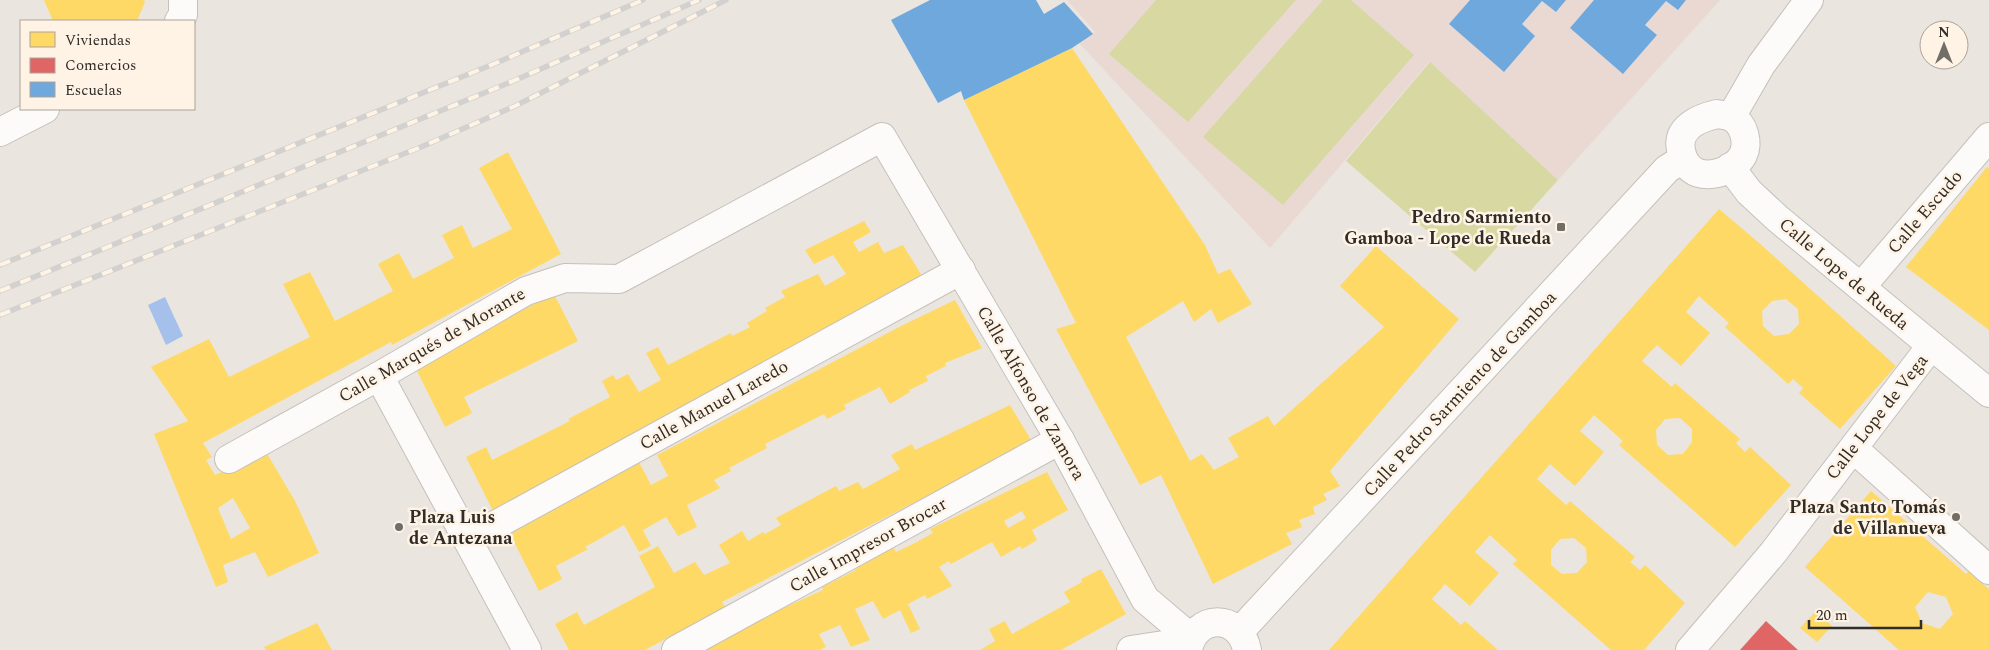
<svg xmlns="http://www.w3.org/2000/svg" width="1989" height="650" font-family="Spectral,serif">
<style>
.education{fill:#ead9d3}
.green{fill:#d8d8a3}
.water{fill:#a5c1eb}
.homes{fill:#ffd966;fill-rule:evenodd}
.shops{fill:#e06666}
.schools{fill:#6fa8dc}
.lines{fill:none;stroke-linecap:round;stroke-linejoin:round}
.street-casing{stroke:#c5c0ba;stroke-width:30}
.street{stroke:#fcfbfa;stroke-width:28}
.rail-casing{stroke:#d3d1cf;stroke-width:5.5}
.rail{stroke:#fef3e5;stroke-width:4;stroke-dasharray:11;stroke-linecap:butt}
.poi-dot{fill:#716d67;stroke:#fef3e5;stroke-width:2}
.labels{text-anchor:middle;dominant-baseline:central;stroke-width:5;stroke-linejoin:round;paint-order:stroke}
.street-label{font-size:18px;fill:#302c27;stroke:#fef3e5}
.poi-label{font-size:18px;font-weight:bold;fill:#302c27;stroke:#fef3e5;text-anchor:end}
</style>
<rect width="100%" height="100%" fill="#eae5de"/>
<polygon class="education" points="1067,0 1720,0 1558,180 1429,62 1270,248 1079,43 1095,32"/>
<g class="green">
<polygon points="1156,0 1296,0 1188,122 1109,54"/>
<polygon points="1323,0 1351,0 1414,55 1283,205 1203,137"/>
<polygon points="1430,62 1558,180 1475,272 1346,161"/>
</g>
<polygon class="water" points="165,297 183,336 166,345 148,305"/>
<g class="homes">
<polygon points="44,0 144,0 145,2 137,21 53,21"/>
<polygon points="1072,48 1205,245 1218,274 1230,269 1252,304 1218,323 1211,309 1194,322 1183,301 1126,337 1190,461 1202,454 1214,470 1239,457 1228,438 1268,416 1274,426 1384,327 1340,286 1376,246 1459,319 1330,471 1340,486 1323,494 1327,500 1313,507 1315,514 1299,520 1302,527 1286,533 1292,544 1213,584 1161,475 1140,485 1056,329 1076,323 964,100"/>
<path d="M508,152L561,254L392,345L391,342L203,443L212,457L206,460L215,475L266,452L295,501L319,553L268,577L255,552L223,565L228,582L216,587L154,434L188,421L151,367L209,339L229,377L310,337L283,284L310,272L335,321L393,291L378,264L399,253L413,279L454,258L442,235L462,225L473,248L512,229L479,168ZM233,498L250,528L231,539L218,508Z"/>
<polygon points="1987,167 1989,168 1989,330 1906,267"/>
<path d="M1719,209L1758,242L1896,366L1840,429L1799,393L1803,388L1793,379L1788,384L1725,327L1729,323L1699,296L1686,312L1710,333L1681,366L1657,345L1650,352L1642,361L1672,387L1675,383L1740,439L1736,443L1745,452L1750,447L1791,485L1735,547L1619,445L1623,441L1594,415L1580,431L1604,452L1575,486L1550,464L1537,479L1566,505L1570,501L1635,557L1630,562L1640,570L1645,565L1685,603L1644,650H1611L1513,564L1517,560L1490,535L1475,552L1499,573L1470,606L1445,584L1432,599L1461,625L1465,621L1498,650H1329ZM1786,299L1798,309L1799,324L1789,334L1774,336L1763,326L1762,311L1772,301ZM1680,418L1692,429V442L1683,454L1668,455L1657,445L1656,430L1665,419ZM1574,538L1586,548L1587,562L1577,573L1562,574L1551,565V550L1560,539Z"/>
<polygon points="864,221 871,232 853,242 859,252 878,242 884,253 903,245 924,279 495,515 466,457 486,447 492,460 570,421 568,419 610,397 602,381 613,375 616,380 628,374 639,392 661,380 646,353 658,347 668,365 731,333 732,336 750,327 747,323 767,311 765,308 785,297 781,291 818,274 825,286 846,274 833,255 814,264 805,250"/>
<polygon points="554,294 578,341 464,397 472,413 445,427 414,365"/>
<polygon points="955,300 982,348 945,363 946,366 926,376 928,381 909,390 910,392 890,404 880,387 844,405 846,409 827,419 824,414 765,444 767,448 729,468 731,471 714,480 720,488 687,505 697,527 678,536 666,517 643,530 651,546 639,552 624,525 585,547 588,549 556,566 562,579 539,591 510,534 639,462 651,485 668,476 657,455 901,326"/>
<polygon points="1010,405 1031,440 995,458 997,462 919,500 722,602 725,607 645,650 569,650 555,624 577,612 584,625 655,587 639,556 658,546 674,573 695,562 704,575 730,563 719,545 742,531 748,541 763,532 765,534 781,525 776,518 836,486 839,491 858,482 863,489 900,469 891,455 912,444 915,450"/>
<path d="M1047,472L1068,510L1032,530L1037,540L1022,549L1020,546L1001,557L992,542L951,564L949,561L939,567L952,586L927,599L925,595L908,604L920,629L911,633L900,610L883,619L873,601L855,609L870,640L851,647L840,625L819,634L826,647L819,650H703L770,614L823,590L822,587L856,570L854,567L893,547L896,552L915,543L933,533L930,529ZM1022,511L1026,518L1008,528L1004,521Z"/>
<path d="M1871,491L1966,574L1969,571L1989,589V650H1899L1805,567ZM1928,592L1946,597L1953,614L1940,629L1922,623L1915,607Z"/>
<polygon points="1101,569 1126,614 1061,650 980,650 995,641 989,629 1005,621 1012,634 1070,602 1064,592 1082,582 1081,579"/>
<polygon points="1816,611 1832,626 1817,642 1800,628"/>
<polygon points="317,623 332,650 266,650 264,647"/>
</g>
<polygon class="shops" points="1766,621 1798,650 1740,650"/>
<g class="schools">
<polygon points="930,0 1036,0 1044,14 1064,2 1093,34 1072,48 964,100 961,91 938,103 891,20"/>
<polygon points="1470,0 1566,0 1556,12 1542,1 1522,24 1535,36 1504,72 1449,24"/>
<polygon points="1594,0 1686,0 1678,10 1666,1 1645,25 1657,35 1623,74 1570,28"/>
</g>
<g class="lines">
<g class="street-casing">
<g id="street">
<polyline points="179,21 183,15 183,0"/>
<path d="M1717,114C1721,115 1728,115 1732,117C1744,125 1749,142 1743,155C1734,172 1703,182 1689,167C1684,162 1682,157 1681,150C1676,127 1700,118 1717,114Z"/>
<polyline points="1731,117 1761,65 1809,0"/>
<polyline points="0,132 45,109"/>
<polyline points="1730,167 1749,192 1777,218 1989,393"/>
<polyline points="1861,287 1989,137"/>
<polyline points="379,376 527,650"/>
<polyline points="1854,449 1989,570"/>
<polyline points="229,459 379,376 526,291 565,278 619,279 882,137 1060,440 1145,599 1191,638"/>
<polyline points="468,540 961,270"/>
<polyline points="1239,632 1667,169 1683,159"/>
<polyline points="676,650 1060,440"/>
<polyline points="1131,650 1190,641"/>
<path d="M1188,650C1195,613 1240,613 1247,650"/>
<polyline points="1690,650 1773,553 1931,346"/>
</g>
</g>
<use href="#street" class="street"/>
<g class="rail-casing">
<g id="rail">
<polyline points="0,265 496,63 643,0"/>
<polyline points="0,291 506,84 699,0"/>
<polyline points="0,315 421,147 515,106 726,0"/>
</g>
</g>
<use href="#rail" class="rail"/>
</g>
<g class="poi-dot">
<rect x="1556" y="222" width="10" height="10" rx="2.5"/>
<circle cx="1956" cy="517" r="5"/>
<circle cx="399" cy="527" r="5"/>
</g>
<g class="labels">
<g class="street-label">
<text transform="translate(1925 212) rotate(-49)">Calle Escudo</text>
<text transform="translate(1844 274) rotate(40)">Calle Lope de Rueda</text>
<text transform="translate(432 345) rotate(-30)">Calle Marqués de Morante</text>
<text transform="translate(1031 393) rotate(60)">Calle Alfonso de Zamora</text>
<text transform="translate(1460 394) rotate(-47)">Calle Pedro Sarmiento de Gamboa</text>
<text transform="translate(714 405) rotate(-29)">Calle Manuel Laredo</text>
<text transform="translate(1877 417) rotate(-52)">Calle Lope de Vega</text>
<text transform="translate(868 545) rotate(-29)">Calle Impresor Brocar</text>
</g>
<g class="poi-label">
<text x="1551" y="217">Pedro Sarmiento<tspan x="1551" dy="21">Gamboa - Lope de Rueda</tspan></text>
<text x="1946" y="507">Plaza Santo Tomás<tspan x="1946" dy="21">de Villanueva</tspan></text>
<text x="409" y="517" text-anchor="start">Plaza Luis<tspan x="409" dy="21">de Antezana</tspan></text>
</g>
</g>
<rect x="20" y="20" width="175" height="90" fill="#fef3e5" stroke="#aca399"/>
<rect x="30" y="32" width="25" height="15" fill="#ffd966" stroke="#aca399"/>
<text x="65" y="45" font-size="15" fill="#302c27">Viviendas</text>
<rect x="30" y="58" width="25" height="15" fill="#e06666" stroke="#aca399"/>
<text x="65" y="70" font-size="15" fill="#302c27">Comercios</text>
<rect x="30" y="82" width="25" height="15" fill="#6fa8dc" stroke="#aca399"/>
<text x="65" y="95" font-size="15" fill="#302c27">Escuelas</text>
<g transform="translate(1944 45)"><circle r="24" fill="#fef3e5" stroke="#aca399"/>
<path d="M0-4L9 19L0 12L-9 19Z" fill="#716d67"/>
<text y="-8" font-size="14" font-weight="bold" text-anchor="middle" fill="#302c27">N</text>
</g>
<path d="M1809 620v8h112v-8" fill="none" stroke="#302c27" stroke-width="2.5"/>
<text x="1816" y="620" font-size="15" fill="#302c27" stroke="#fef3e5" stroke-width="4" paint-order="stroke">20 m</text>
</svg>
